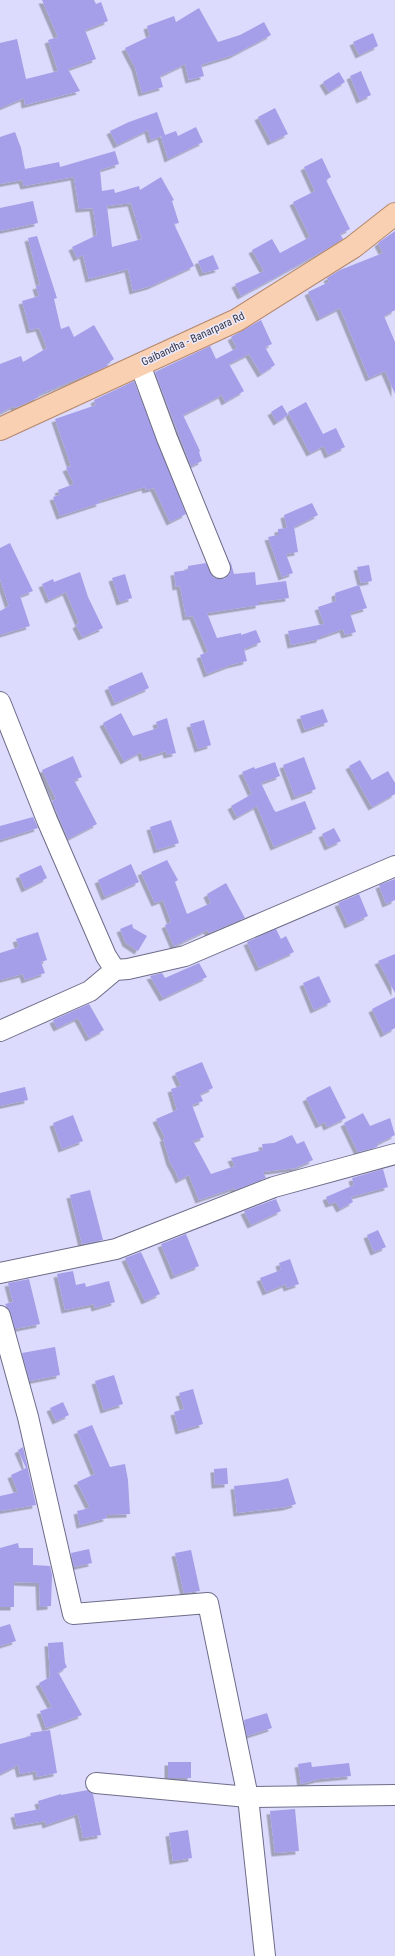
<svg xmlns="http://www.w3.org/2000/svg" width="395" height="1956" font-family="'Roboto Condensed',sans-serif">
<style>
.building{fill:#a59ee9;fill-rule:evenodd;filter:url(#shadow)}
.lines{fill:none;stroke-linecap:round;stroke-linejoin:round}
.minor-casing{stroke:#6d6c89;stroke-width:22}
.major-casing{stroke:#b4876c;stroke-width:24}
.minor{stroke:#fff;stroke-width:20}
.major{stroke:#f9d0b2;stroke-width:22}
.labels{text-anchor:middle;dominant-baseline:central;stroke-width:3;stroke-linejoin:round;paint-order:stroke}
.street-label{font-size:11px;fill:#3b3a48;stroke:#ebeafe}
</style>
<defs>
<filter id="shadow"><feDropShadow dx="-3.5" dy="3.5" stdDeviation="0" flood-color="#0004"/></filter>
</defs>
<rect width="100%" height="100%" fill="#dcdbfd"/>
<g class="building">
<polygon points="42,0 94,0 96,4 101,2 108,21 85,30 96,59 68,69 80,91 25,105 24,98 0,108 0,43 17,39 26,79 58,71 48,40 58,37"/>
<polygon points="199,8 218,42 240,35 264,22 271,35 233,55 201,65 204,76 189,80 185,64 160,76 163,87 142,93 135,67 125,48 150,36 147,26 174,16 176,22"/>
<polygon points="373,33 378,46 359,55 353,42"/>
<polygon points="361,71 371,95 360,100 350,76"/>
<polygon points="339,72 345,82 329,92 323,82"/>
<polygon points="275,108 288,134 271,142 258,117"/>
<polygon points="157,112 165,135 176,131 178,136 196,127 203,142 168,159 161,136 151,140 148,130 117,145 110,131 129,122"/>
<path d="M15,132L21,148L25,169L59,162L60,167L115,151L119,164L100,170L102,191L114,189L115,193L139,186L140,190L161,177L174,200L172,201L179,223L174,224L194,266L151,286L133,291L128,269L89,279L83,255L77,258L72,247L97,235L93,208L79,209L74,177L24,186L22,180L0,184V137ZM131,203L142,239L112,247L107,206Z"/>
<polygon points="322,158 331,177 326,180 350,229 340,234 343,239 325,250 241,296 235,284 264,271 252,250 272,239 280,253 310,237 293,202 315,191 304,167"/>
<polygon points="33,201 38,223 0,231 0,208"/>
<polygon points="395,231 395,310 384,316 395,342 395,394 385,371 369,378 340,308 320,318 308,292 329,282 327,278 340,270 383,253 378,243"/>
<polygon points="37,236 57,298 54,299 61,329 69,326 74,337 94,325 114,359 107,364 108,366 38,395 39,397 15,408 14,406 0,413 0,364 21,356 23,362 47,348 39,328 30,330 22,301 39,296 36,286 40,285 28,238"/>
<polygon points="213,255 219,269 203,273 198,261"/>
<polygon points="261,320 272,344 265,347 275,365 261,374 249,354 229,364 244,391 225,402 222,395 183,415 200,451 199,452 202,461 191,466 155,372 210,346 216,359 237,348 231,337"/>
<polygon points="134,381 186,514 170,522 154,488 146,490 145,487 99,501 100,503 60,516 53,497 60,495 58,490 74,484 66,468 71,466 55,419 96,405 94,400"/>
<polygon points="306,402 323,434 336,428 345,447 328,455 324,446 310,453 288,412"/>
<polygon points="282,405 288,415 277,422 271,412"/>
<polygon points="312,503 318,515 294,527 298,552 286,554 293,573 282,577 268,537 278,535 278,529 287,528 284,515"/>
<polygon points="10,543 33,591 20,596 30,626 0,635 0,611 9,606 0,579 0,548"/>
<polygon points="230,560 234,574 255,572 256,585 286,581 289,598 259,602 259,605 207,613 217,638 241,633 241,635 256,630 261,642 244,649 247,661 230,665 207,674 200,655 208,652 193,616 186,617 180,586 176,587 174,572 188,570 188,566 206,563 213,577 218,579 224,579 229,575 231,570"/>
<polygon points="369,565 372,581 361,583 357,567"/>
<polygon points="80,572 88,597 103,628 82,637 76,625 79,623 66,592 49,600 42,584 53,579 54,582"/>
<polygon points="125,574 132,598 120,602 112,578"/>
<polygon points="359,585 367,608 350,613 356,632 345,635 343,629 320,637 320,639 291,645 288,631 324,624 318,607 336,601 335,593"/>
<polygon points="142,672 149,688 115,703 108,687"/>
<polygon points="323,709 328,722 305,730 300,716"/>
<polygon points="121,713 133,736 158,728 156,722 167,718 176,753 167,755 166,751 143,758 141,752 124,761 103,723"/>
<polygon points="204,720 211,745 198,749 190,724"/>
<polygon points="73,756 82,777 74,780 97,824 68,839 52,801 56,799 42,770"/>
<polygon points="304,757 316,789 295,797 283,765"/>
<polygon points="360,760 372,780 388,771 395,783 395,794 372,807 349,766"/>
<polygon points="275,762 280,776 261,783 274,810 276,812 305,801 316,829 274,847 257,806 237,817 231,806 252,794 242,772 254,767 255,769"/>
<polygon points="33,817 38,828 0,840 0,826"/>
<polygon points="171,820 179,843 157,850 150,827"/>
<polygon points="334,828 341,841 328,847 322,834"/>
<polygon points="167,860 178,880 175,882 187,914 211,903 207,894 226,883 245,918 209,933 207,930 174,946 165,925 171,922 163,900 155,903 141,872"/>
<polygon points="131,864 139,882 105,897 98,880"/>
<polygon points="41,865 47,878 25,889 19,875"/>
<polygon points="395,879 395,900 386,904 379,885"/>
<polygon points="359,894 368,916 348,925 338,903"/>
<polygon points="132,924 133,928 147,936 138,951 126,943 120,929"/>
<polygon points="276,929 281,939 286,936 294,952 259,968 247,942"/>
<polygon points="38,932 47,960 41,962 45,973 25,980 23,974 0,980 0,953 19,947 16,939"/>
<polygon points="395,954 395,993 378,961"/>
<polygon points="199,963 207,977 163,998 150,976 162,973 165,978"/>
<polygon points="319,976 331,1002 314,1010 303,983"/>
<polygon points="395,997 395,1028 384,1034 372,1009"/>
<polygon points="89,1004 104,1030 89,1038 78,1018 57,1028 53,1020"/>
<polygon points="202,1062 213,1088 200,1094 203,1101 192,1105 204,1137 193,1141 211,1174 235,1166 231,1158 263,1150 262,1144 274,1143 292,1135 297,1144 304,1141 313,1160 295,1168 263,1172 266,1178 235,1190 234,1188 199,1200 189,1175 179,1180 175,1171 170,1162 163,1138 165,1138 156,1119 177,1110 171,1089 181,1086 175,1073"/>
<polygon points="330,1086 346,1118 327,1127 325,1122 319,1125 306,1098"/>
<polygon points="25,1087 28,1100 0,1106 0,1093"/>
<polygon points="363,1113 370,1126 390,1118 395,1135 377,1144 377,1147 358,1152 344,1123"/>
<polygon points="73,1115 83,1141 62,1149 53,1123"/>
<polygon points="383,1169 388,1187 351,1197 353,1202 340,1209 336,1202 329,1204 326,1197 354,1185 352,1178"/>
<polygon points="90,1190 103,1240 82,1244 70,1195"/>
<polygon points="276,1199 281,1211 251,1225 244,1211"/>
<polygon points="378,1230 386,1247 374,1252 367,1235"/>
<polygon points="186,1234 199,1266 174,1276 161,1244"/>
<polygon points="141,1252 160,1294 145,1301 125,1258"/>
<polygon points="290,1259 299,1284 287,1288 286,1284 266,1292 260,1278 281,1270 279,1263"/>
<polygon points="73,1271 76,1285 85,1283 86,1287 109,1281 115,1302 95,1308 94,1304 65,1310 57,1274"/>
<polygon points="29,1279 40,1324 15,1329 11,1313 5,1304 13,1302 8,1283"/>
<polygon points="55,1347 60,1375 30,1381 22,1353"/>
<polygon points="114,1375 123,1404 104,1410 95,1381"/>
<polygon points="193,1389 203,1424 179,1431 174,1412 184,1409 179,1393"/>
<polygon points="63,1402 69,1415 56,1421 50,1408"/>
<polygon points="92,1425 110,1467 125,1464 128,1480 130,1514 106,1515 107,1518 80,1525 77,1511 90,1508 77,1482 95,1474 77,1431"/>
<polygon points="23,1447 36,1505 0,1511 0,1496 18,1492 11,1475 26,1468 18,1450"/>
<polygon points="227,1468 228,1484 215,1485 214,1469"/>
<polygon points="288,1478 296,1504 286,1507 237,1513 234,1486 279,1481"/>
<polygon points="18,1543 19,1548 33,1548 33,1565 50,1566 52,1575 51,1606 40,1607 39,1583 14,1582 14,1607 0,1607 0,1548"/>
<polygon points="89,1549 92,1563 74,1567 71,1553"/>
<polygon points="191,1550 200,1591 184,1593 175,1553"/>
<polygon points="10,1624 16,1641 0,1646 0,1627"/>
<polygon points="63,1642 65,1663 67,1667 56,1674 58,1672 82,1715 46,1728 40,1711 52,1707 39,1683 50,1677 48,1643"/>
<polygon points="267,1713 272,1728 247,1736 244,1720"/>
<polygon points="50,1730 57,1773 37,1777 36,1771 20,1774 18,1765 0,1774 0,1744 31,1736 30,1733"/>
<rect x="168" y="1762" width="23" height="16"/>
<polygon points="311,1762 312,1767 349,1763 351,1776 319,1779 301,1784 298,1764"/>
<polygon points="88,1790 93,1794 101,1835 83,1838 78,1814 46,1825 45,1821 17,1826 14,1814 40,1809 38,1801 61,1794 61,1795"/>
<polygon points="295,1809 299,1851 275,1853 270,1811"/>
<polygon points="188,1830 192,1858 173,1861 169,1833"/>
</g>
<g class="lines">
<g class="minor-casing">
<g id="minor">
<polyline points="144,362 142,370 167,438 220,568"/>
<polyline points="0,702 47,820 106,956 115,970"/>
<polyline points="0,1031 90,991 115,970 128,969 185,956 395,866"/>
<polyline points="0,1273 116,1249 274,1187 395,1154"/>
<polyline points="0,1316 28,1417 73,1614 208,1603 248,1797 265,1956"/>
<polyline points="96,1783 248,1797 395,1795"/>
</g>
</g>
<g class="major-casing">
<polyline id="major" points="0,429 237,320 353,247 395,214"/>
</g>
<use href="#minor" class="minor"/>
<use href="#major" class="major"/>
</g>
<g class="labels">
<g class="street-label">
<text transform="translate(193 339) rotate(-25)">Gaibandha - Banarpara Rd</text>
</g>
</g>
</svg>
